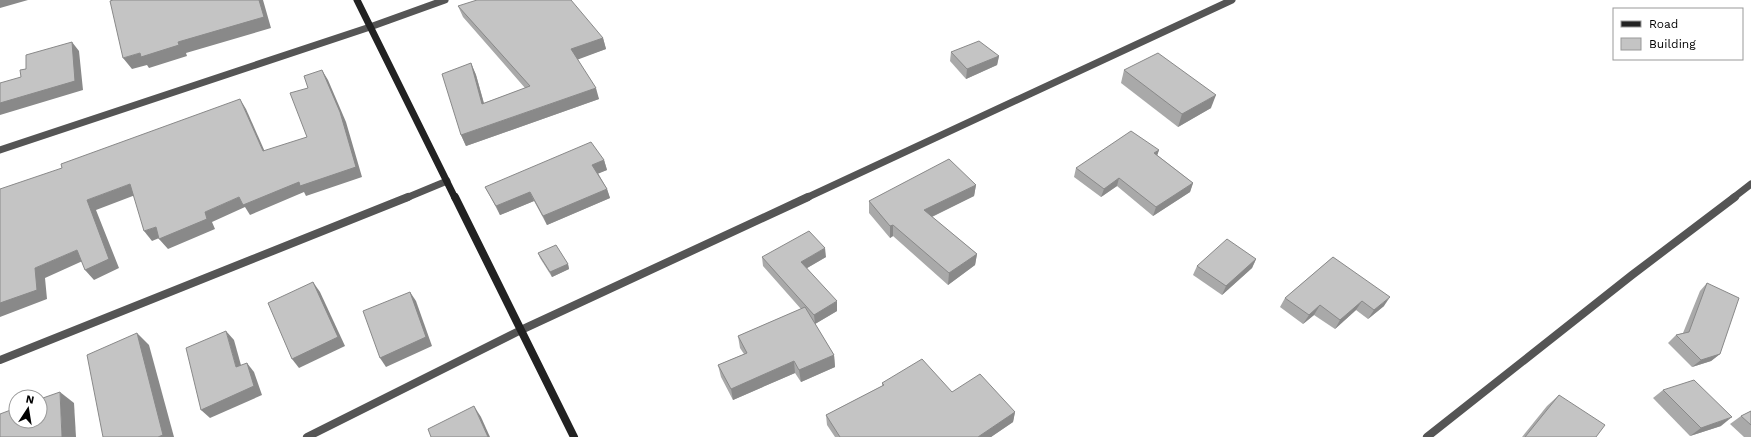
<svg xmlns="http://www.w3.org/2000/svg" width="1751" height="437" font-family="'Work Sans',sans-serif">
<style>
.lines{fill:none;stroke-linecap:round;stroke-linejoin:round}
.street-far1{stroke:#555;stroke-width:7}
.street{stroke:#555;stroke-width:8}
.secondary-far1{stroke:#222;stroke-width:7}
.secondary{stroke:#222;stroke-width:8}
.wall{fill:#a9a9a9}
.shaded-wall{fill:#898989}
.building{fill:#c4c4c4;stroke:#898989}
</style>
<rect width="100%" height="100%" fill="#fff"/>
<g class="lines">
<g class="street-far1">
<polyline points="0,150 370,27 445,0"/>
<polyline points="406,198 447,181"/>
<polyline points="806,198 1232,0"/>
<polyline points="1733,198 1751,184"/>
</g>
<g class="street">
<polyline points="0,360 408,197"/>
<polyline points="307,437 521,330 808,197"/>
<polyline points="1427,437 1632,275 1735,197"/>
</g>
<polyline class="secondary-far1" points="357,0 455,198"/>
<polyline class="secondary" points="455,197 574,437"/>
</g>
<g class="wall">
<polygon points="458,6 603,38 606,49 577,59 599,99 466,146 461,135 471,63 476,75 484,103 525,88 463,17"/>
<polygon points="951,52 999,56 997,65 966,79 950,61"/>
<polygon points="1124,70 1211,108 1178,127 1121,83"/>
<polygon points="1159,150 1157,155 1193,183 1190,192 1153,216 1117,186 1101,197 1074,177 1076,168"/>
<polygon points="604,160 607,170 598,173 607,189 610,198 547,225 534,201 500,215 490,196 485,187"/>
<polygon points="976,185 974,196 932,217 977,254 975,265 948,285 893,236 890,238 869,213 869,201"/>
<polygon points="538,253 568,264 569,269 552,277 540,258"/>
<polygon points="762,257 826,257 807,268 837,311 815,324 834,355 835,367 801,382 795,373 733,400 721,377 718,365 744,354 740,348 738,336 801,309 763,266"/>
<polygon points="1333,257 1384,306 1368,319 1356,310 1335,329 1314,315 1303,324 1280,307 1285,298"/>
<polygon points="1256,259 1252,268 1222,295 1193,275 1197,266"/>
<polygon points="1707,283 1720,354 1711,361 1692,367 1668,343 1676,335 1683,333 1700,291"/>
<polygon points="882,383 952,392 1015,412 1013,422 991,437 835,437 827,425 826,415 882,386"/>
<polygon points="1663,390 1721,426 1690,436 1653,398"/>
<polygon points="1559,395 1596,437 1522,437 1547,406"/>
<polygon points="1751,411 1751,437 1744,437 1730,424 1741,416"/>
</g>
<g class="shaded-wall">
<polygon points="0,0 28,0 0,8"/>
<polygon points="259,0 263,0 271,28 186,53 187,56 149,68 147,65 132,69 123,58 178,42"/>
<polygon points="603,38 606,49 574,61 571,49"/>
<polygon points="72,42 79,51 83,90 0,115 0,117 0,103"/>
<polygon points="999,56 997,65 966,79 967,69"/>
<polygon points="471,63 476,75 487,115 482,104"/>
<polygon points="322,70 328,80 346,122 362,177 306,196 304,192 250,215 245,207 212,222 215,229 168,249 159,239 205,212 239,197 299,182"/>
<polygon points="596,88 599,99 466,146 461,135"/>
<polygon points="1216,95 1211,108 1178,127 1182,114"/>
<polygon points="240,99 246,109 269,161 263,151"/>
<polygon points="1159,150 1156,159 1154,153"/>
<polygon points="604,160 607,170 595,175 592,165"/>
<polygon points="1119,178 1117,186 1101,197 1104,189"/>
<polygon points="1193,183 1190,192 1153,216 1156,207"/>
<polygon points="130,184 138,194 96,210 119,268 94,280 85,270 87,200"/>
<polygon points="976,185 974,196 923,221 924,210"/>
<polygon points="607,189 610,198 547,225 543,216"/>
<polygon points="530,192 534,201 500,215 496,206"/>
<polygon points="893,225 893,236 890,238 890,226"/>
<polygon points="156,227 164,236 152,241 144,231"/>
<polygon points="825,248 826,257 802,271 801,262"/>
<polygon points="77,250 87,259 45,278 47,299 0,317 0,303 35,268"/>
<polygon points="977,254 975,265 948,285 949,273"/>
<polygon points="1256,259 1252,268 1222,295 1226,286"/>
<polygon points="568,264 569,269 552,277 550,272"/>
<polygon points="313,282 320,292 345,346 299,368 292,359"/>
<polygon points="410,292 416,301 432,346 386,367 380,358"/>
<polygon points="1390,297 1384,306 1368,319 1374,310"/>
<polygon points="837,301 837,311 815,324 814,315"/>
<polygon points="1362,301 1356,310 1335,329 1340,320"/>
<polygon points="1320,305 1314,315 1303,324 1309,315"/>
<polygon points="226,331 234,340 244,376 236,367"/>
<polygon points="137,333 149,345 174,437 158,437"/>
<polygon points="1720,354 1711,361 1692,367 1701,360"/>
<polygon points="834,355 835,367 801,382 799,370"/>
<polygon points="794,361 795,373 733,400 731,389"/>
<polygon points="247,363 254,372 262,395 210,418 201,410"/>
<polygon points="60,392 74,403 76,437 62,437"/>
<polygon points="474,406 481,417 490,437 488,437"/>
<polygon points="1015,412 1013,422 991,437 978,437"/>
<polygon points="1732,417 1721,426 1690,436 1701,428"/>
</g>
<g class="building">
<polygon points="113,0 259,0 264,17 178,42 179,45 141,57 140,53 123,58 110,1"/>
<polygon points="477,0 571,0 603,38 571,49 596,88 461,135 442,74 471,63 482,104 530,86 458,6"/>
<polygon points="979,41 999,56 967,69 951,52"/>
<polygon points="72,42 75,81 0,103 0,83 21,77 20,70 26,69 26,55"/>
<polygon points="1158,53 1216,95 1182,114 1124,70"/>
<polygon points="322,70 340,112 356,167 300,186 299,182 243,205 239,197 205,212 207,219 159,239 156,227 144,231 130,184 87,200 109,259 85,270 77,250 35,268 37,290 0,303 0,189 62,168 61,164 240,99 263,151 307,137 290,93 308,88 304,76"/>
<polygon points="1131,131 1159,150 1154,153 1193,183 1156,207 1119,178 1104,189 1076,168"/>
<polygon points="591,142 604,160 592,165 607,189 543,216 530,192 496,206 485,187"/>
<polygon points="949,159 976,185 924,210 977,254 949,273 893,225 890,226 869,201"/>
<polygon points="809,231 825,248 801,262 837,301 814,315 762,257"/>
<polygon points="1227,239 1256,259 1226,286 1197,266"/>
<polygon points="556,245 568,264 550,272 538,253"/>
<polygon points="1333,257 1390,297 1374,310 1362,301 1340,320 1320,305 1309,315 1285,298"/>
<polygon points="313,282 338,337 292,359 268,303"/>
<polygon points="1707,283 1739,298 1720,354 1701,360 1676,335 1689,332"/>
<polygon points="410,292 426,337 380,358 363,311"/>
<polygon points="805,307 834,355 799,370 794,361 731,389 718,365 747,353 738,336"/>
<polygon points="226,331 236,367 247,363 254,386 201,410 186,348"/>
<polygon points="137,333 163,435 158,437 103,437 87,355"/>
<polygon points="922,359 952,392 980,374 1015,412 978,437 840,437 826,415 884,385 882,383"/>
<polygon points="1694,380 1732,417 1701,428 1663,390"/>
<polygon points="60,392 62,437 0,437 0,414 16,408 16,421 40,421 40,399"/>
<polygon points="1559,395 1605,425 1596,437 1525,437"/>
<polygon points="474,406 488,437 431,437 428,429"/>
<polygon points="1751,411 1751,425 1741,416"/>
</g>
<rect x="1613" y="8" width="130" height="52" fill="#ffffff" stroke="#999999"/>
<rect x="1621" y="21" width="20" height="6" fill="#222222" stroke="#999999"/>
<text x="1649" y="28" font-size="12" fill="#000000">Road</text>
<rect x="1621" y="38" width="20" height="12" fill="#c4c4c4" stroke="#999999"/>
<text x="1649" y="48" font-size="12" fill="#000000">Building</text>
<g transform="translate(28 409) rotate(12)"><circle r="19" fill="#ffffff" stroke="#999999"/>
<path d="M0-3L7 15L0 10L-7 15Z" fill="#000000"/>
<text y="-6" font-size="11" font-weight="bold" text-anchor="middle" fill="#000000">N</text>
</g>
</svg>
